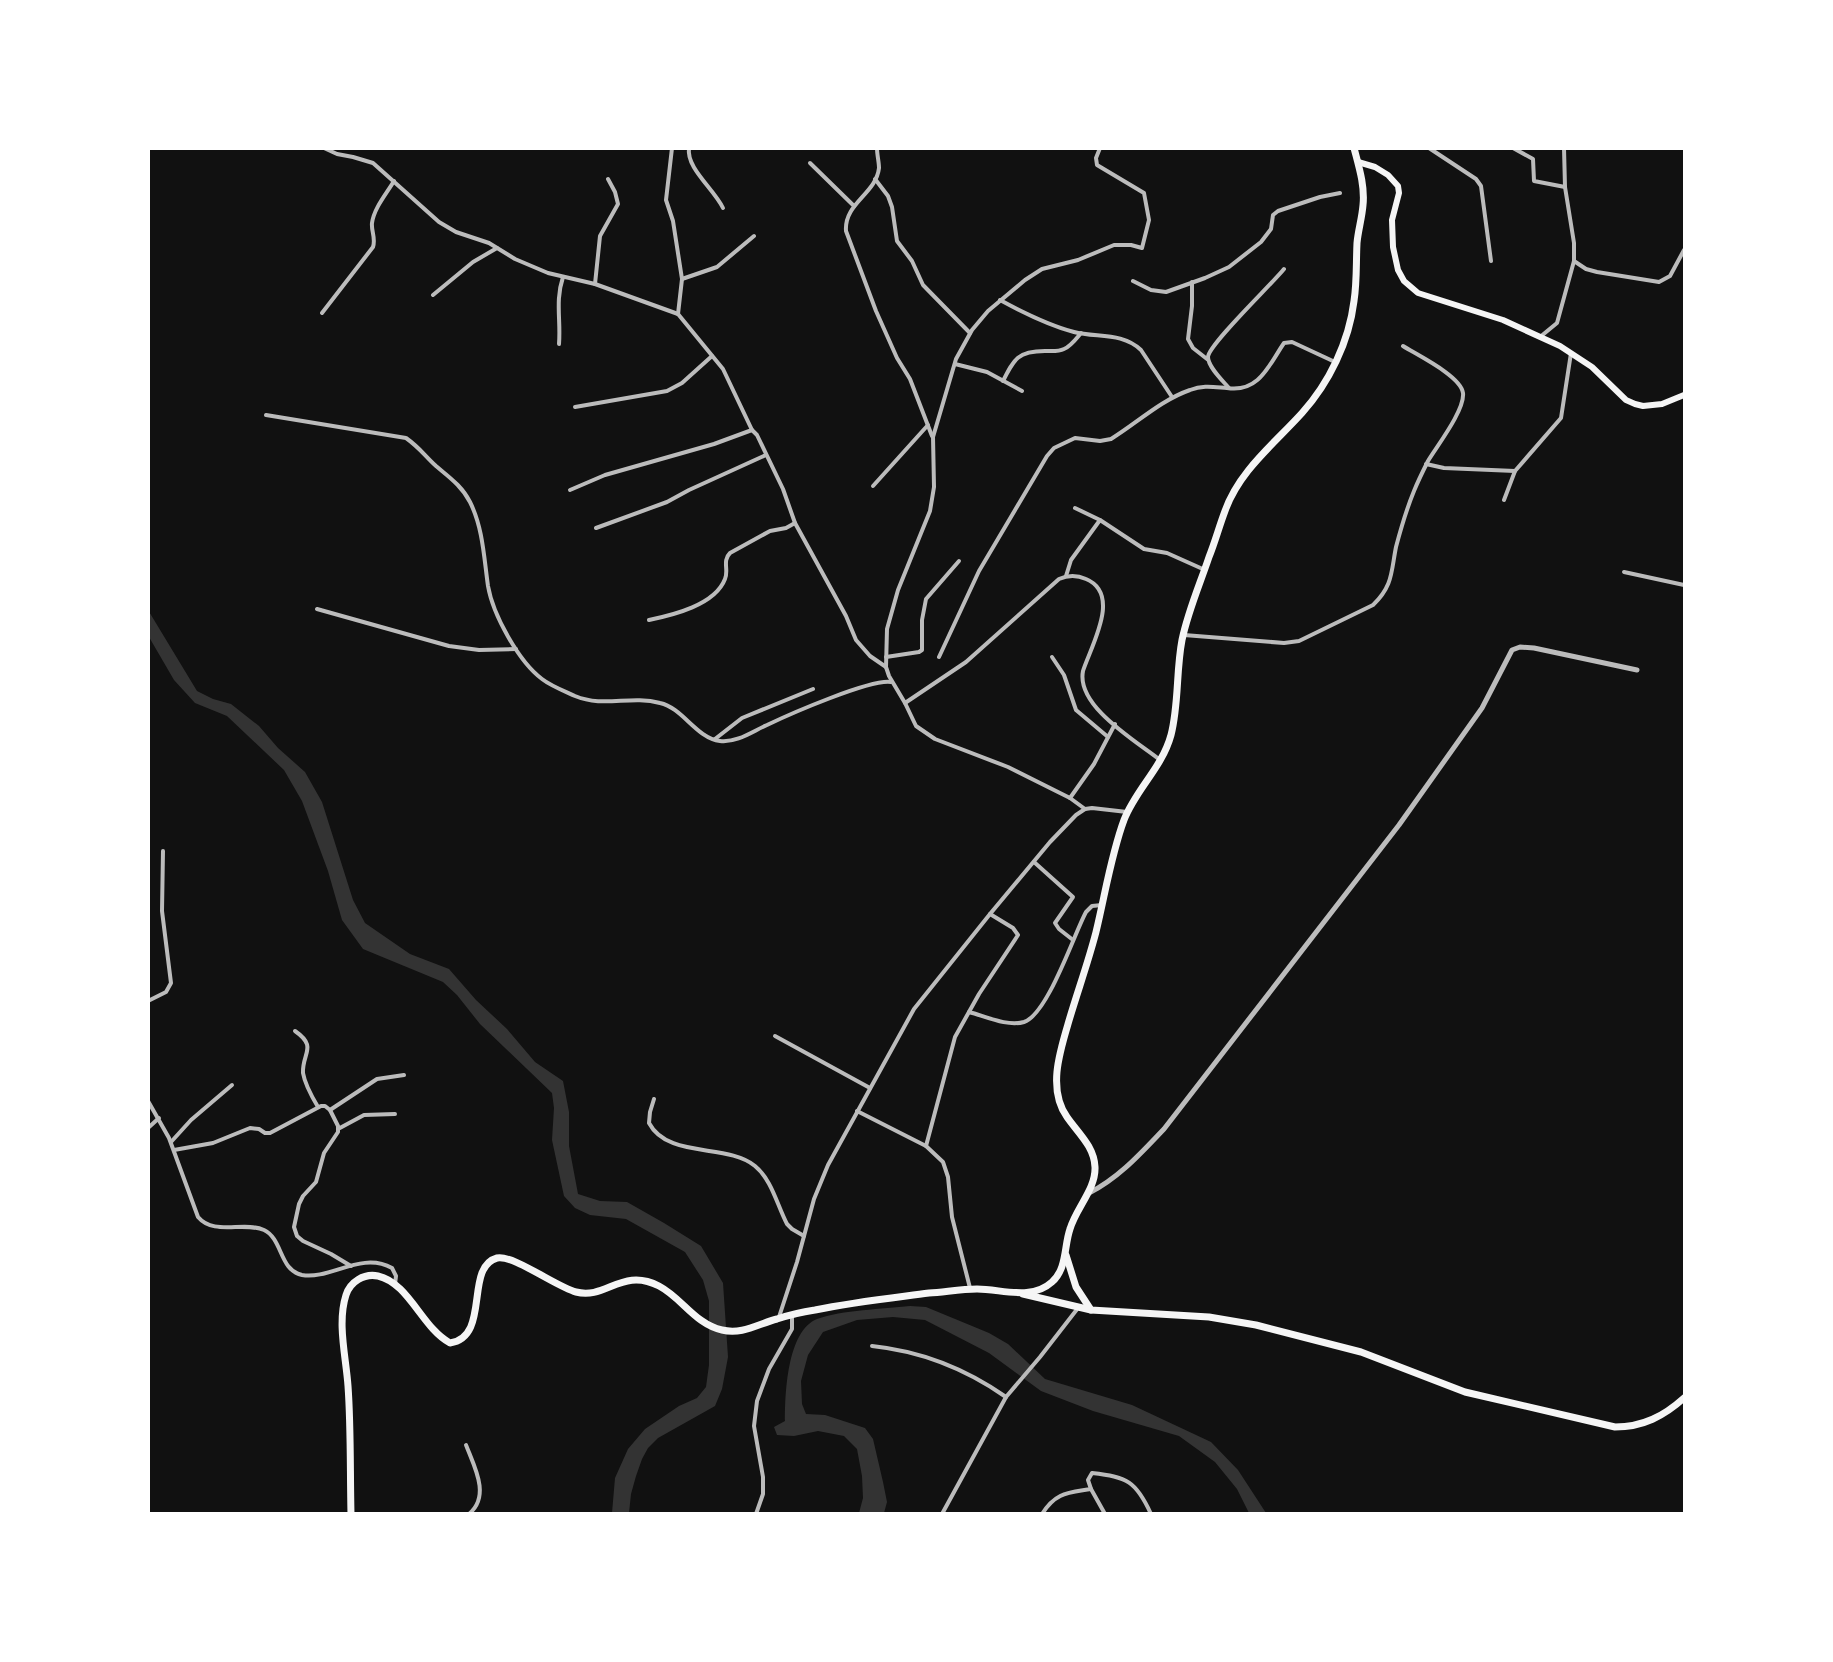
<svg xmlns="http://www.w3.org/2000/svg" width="1833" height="1662" font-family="'Crimson Pro',serif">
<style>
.water{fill:#333}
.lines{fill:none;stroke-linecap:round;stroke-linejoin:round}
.minor{stroke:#bcbcbc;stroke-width:4}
.tertiary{stroke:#bcbcbc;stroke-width:5}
.primary{stroke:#f5f5f5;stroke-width:6}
.trunk{stroke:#f5f5f5;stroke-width:7}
</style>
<rect width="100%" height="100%" fill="#111"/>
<g class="water">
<polygon points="148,610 197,691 213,699 231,704 259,726 278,748 305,772 322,802 353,900 365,923 410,954 449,969 476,1000 507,1029 535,1062 563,1081 569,1112 569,1146 578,1194 600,1201 627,1202 664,1223 701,1246 723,1283 728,1357 722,1389 715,1406 658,1438 648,1448 642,1459 636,1476 631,1494 629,1513 612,1513 615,1478 628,1449 645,1429 679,1406 697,1398 706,1387 709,1365 709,1301 703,1280 685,1252 626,1219 590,1215 575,1208 564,1196 552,1140 554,1108 552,1093 480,1024 457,995 443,982 363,949 342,920 328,871 302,801 284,770 227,716 195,703 174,680 149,637"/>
<path d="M910,1306L926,1307L989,1333L1008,1344L1045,1379L1132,1405L1211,1442L1238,1470L1266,1513H1249L1237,1489L1215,1462L1179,1436L1093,1411L1041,1391L989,1353L925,1320L893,1317L857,1320L823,1332L808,1355L801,1381L802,1404L806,1414L825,1415L865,1428L873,1439L883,1482L887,1502L884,1513H859L863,1498L862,1476L857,1449L844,1436L818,1431L794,1436L777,1435L774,1427L785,1421C785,1394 787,1331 817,1319C842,1310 883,1309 910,1306Z"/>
</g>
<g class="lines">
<g class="minor">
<polyline points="324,148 337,154 353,157 373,163 439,222 456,232 489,243 515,259 548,273 595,284 678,314 723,369 752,430 757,435 783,489 795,523 846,616 856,640 870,656 886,667"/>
<polyline points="672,148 666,200 673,221 682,279 678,314"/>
<path d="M689,148C686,168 714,189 723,208"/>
<path d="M877,148C877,155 879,162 879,168C876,194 844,203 846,231L876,311L897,358L910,379L932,436"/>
<path d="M1100,148L1096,158L1097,165L1144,193L1149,220L1142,248L1131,245H1114L1078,260L1042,269L1025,280L988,311L972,330L956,359L933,437L934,487L930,511L898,590L887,629L886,667L889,676L905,703L966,662L1059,579C1068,575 1077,575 1086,579C1122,594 1091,646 1083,671C1076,706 1136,741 1160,760"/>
<polyline points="1429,148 1476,179 1481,186 1491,261"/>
<polyline points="1513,148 1533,159 1534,181 1565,187"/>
<polyline points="810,163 854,206"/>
<polyline points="875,179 888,196 892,207 897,241 912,261 923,285 970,333"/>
<polyline points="1574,261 1586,269 1597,272 1659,282 1670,276 1684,250"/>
<polyline points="682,279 717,267 754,236"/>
<polyline points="1133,281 1151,290 1166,292 1205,278 1229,267 1261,242 1271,229 1273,215 1278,211 1320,197 1340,193"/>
<polyline points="1192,282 1192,306 1188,339 1193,348 1207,359"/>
<polyline points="595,284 600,236 618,204 615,192 608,179"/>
<polyline points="433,295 473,262 497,248"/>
<path d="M1000,300C1024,313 1048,325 1074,332C1097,338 1122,332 1141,350L1172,397"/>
<path d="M322,313L373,247C376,238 371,231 372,223C374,208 387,193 394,181"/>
<polyline points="1540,337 1557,323 1574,261 1574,243 1565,187 1564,148"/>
<path d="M559,344C561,320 555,301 563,277"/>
<polyline points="955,364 987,372 1022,391"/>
<path d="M1003,381C1014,359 1018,351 1045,351C1051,351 1058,352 1064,349C1071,346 1076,339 1081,333"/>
<path d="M1229,388C1223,381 1208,367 1208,357C1208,345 1273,283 1284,269"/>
<polyline points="575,407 667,391 682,383 712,356"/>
<path d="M266,415L406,438C420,448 424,455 436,466C449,477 462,486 470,502C483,528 484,558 488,586C493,615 519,662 542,679C551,686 564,691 575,696C604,708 630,695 660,703C683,708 696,738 720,741C737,743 753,731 767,725C790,714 870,679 891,682"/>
<polyline points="1426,464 1444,468 1515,471"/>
<polyline points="873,486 928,425"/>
<polyline points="570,490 605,475 714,444 752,430"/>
<polyline points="1504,500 1515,471 1561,418 1571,353"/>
<polyline points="1075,508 1100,520 1144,549 1167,553 1205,570"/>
<polyline points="596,528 667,502 689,490 766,455"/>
<polyline points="1624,572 1684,585"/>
<polyline points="1066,576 1071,560 1100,520"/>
<polyline points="317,609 449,646 479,650 516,649"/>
<path d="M649,620C673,615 715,605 725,579C729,570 722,561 730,553L770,531L786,528L795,523"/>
<path d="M1184,635L1284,643L1299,641L1373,605C1393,586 1391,572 1396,547C1401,528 1407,508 1414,491C1418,481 1423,471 1428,461C1437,446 1465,410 1463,393C1461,376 1417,355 1403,346"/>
<polyline points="886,657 919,652 922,650 922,620 926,599 959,561"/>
<path d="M939,657L979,571L1047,456L1054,448L1075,438L1100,441L1111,439C1137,423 1161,400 1190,390C1203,385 1213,387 1227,388C1259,393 1269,365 1284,343L1292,342L1335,362"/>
<polyline points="1052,657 1064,675 1076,710 1108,737"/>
<polyline points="905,703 916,726 935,739 1008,767 1070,798 1085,809"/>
<polyline points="715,739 742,718 813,689"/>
<polyline points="1070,798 1094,764 1115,724"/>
<polyline points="1034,862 1073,897 1055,923 1059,929 1073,940"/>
<polyline points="148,1001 166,992 171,983 162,911 163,851"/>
<path d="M969,1012C985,1016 1007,1027 1024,1022C1048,1014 1074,934 1086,912L1092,906L1102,905"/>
<path d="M295,1031C318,1047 302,1053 303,1073C305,1085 312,1097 318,1107"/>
<polyline points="775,1036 870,1088"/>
<path d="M654,1099L650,1112L649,1123C668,1159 727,1143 755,1166C772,1180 777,1205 787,1224L792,1229L804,1236"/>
<path d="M148,1101L169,1138L198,1217C214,1236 243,1221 264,1230C283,1239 279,1270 302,1275C330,1280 361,1251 392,1268L396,1276L395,1284"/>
<polyline points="330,1110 338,1126 338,1132 324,1153 316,1182 303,1196 299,1204 294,1227 297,1236 303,1241 331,1254 351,1266"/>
<polyline points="857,1111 926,1146 943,1162 948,1177 952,1217 970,1288"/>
<polyline points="148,1128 159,1118"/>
<polyline points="338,1129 364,1115 395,1114"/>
<polyline points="171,1142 191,1120 232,1085"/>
<polyline points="926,1146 955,1037 979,994 1018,935 1013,928 990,914"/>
<polyline points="174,1150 213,1143 250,1128 259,1129 265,1133 270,1133 321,1106 325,1106 330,1110 377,1079 404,1075"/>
<polyline points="779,1317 797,1262 814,1199 828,1165 914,1009 990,914 1050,842 1076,815 1085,809 1092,808 1127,812"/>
<path d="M872,1346C920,1351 966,1369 1006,1397"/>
<path d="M466,1445C474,1466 491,1496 469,1514"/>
<polyline points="1091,1489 1105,1514"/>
<polyline points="756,1514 763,1494 763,1477 754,1426 757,1401 769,1369 792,1329 792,1316"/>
<polyline points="942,1514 1006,1397 1040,1357 1078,1308"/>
<path d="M1042,1514C1056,1492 1068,1493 1091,1489L1088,1480L1092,1473C1127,1477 1136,1481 1151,1514"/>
</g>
<path class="tertiary" d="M1089,1193C1119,1178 1141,1153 1164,1129L1399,825L1482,708L1512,650L1520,647L1534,648L1637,670"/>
<polyline class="primary" points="1358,162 1375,167 1388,175 1398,186 1399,193 1392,220 1393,247 1398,270 1404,281 1418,293 1503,320 1560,346 1592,367 1626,400 1635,404 1643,406 1662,404 1684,395"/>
<g class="trunk">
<path d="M1066,1255L1076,1287L1091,1310L1209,1317L1256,1325L1361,1352L1465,1392L1615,1427C1643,1427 1664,1416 1684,1398"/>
<polyline points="1023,1294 1091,1310"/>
<path d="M351,1514C350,1471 351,1428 348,1386C346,1357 337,1323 346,1295C350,1282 364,1273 378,1276C409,1283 422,1328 450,1343C491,1337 464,1267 497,1258C512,1254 557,1287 576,1292C606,1300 622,1267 659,1286C682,1298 695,1324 722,1330C742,1335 758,1324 777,1319C789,1315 802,1312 815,1310C853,1302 891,1298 929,1293C945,1292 961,1289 977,1289C1002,1289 1031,1301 1052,1282C1067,1269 1064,1246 1070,1229C1076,1208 1096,1189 1095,1167C1094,1146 1078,1133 1067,1117C1048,1090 1059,1054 1068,1024C1077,993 1088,963 1096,932C1105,895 1111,855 1124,820C1136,789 1162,768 1171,735C1179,704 1176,671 1182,640C1188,611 1200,584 1209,557C1215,542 1219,527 1225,511C1239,471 1274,444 1302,413C1329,383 1349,342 1354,301C1357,282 1356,263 1357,243C1358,231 1362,218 1363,205C1365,186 1359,167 1354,148"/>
</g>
</g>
<rect width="1833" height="1662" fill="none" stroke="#ffffff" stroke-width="300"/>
</svg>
